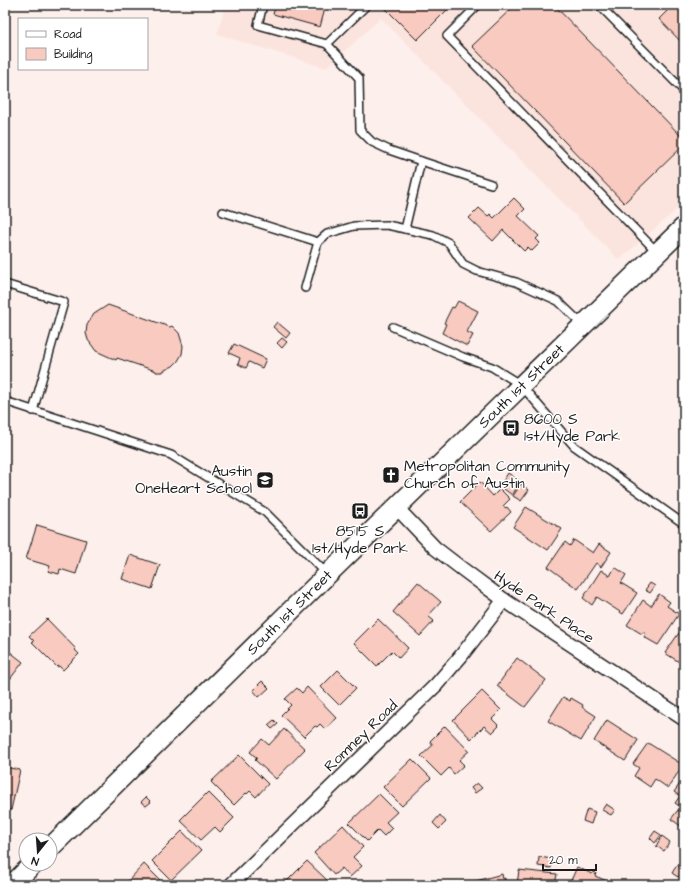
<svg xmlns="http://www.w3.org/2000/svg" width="689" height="890" font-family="'Architects Daughter',sans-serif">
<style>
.built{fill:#fce4de}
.building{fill:#f9cabf;stroke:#1c1c1c}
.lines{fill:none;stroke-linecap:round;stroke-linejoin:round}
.lane-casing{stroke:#1c1c1c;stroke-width:10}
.street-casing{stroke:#1c1c1c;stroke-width:16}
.secondary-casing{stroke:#1c1c1c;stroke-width:22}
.lane{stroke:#fff;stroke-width:7}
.street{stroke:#fff;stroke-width:13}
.secondary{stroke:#fff;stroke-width:19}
.labels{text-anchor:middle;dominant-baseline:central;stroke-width:3;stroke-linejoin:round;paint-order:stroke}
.street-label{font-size:15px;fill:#1c1c1c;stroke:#fff}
.poi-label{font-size:15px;fill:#1c1c1c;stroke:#fff;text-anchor:start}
</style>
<rect width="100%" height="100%" fill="#fdefec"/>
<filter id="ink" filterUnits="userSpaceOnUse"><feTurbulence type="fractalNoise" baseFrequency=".025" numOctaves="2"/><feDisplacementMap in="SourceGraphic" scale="8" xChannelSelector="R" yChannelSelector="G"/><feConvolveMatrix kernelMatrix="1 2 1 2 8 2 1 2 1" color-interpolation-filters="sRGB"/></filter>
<g filter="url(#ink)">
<polygon class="built" points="226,5 684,5 684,203 619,260 381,18 326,68 217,34"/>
<g class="building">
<polygon points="276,5 326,5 320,27 273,14"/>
<polygon points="384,5 452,5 417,40 383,6"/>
<polygon points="515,5 554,5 684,139 684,145 624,203 472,46"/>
<polygon points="661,5 684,5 684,45 659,19 667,11"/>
<polygon points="514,198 525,209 518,216 539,236 536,239 540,243 532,251 528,247 524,251 503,230 493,241 469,218 479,208 488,216 490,214 494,218"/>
<polygon points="458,301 478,311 467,332 473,335 467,346 442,333 446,324 444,323 452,307 454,308"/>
<polygon points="108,305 170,327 172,326 179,333 183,346 182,354 178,361 173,366 163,371 163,372 156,372 156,371 117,358 116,360 96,351 88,340 86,333 87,325 94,314"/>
<polygon points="277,322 290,333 286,338 273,327"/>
<polygon points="282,338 287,342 282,348 277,343"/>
<polygon points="234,344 266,359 262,368 249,362 246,368 238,364 240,358 229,353"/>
<polygon points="508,473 521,482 512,495 500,486"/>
<polygon points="480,482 493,496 500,489 510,499 503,506 506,508 507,507 511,512 491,531 460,502"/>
<polygon points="521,484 529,490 521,501 513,496"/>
<polygon points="526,507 562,529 548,550 513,527"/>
<polygon points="37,525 86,540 76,574 60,569 59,574 48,571 50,566 26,559"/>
<polygon points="574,540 593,553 599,544 611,552 601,567 596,563 578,589 548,567 565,542 570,546"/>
<polygon points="130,555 160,565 152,589 122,579"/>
<polygon points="615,567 626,575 621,583 637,593 623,614 597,597 592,605 583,598 601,570 610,576"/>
<polygon points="418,582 441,602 428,616 434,621 420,636 393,612"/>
<polygon points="650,583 655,586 650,593 645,590"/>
<polygon points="659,594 670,602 667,606 679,614 658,645 644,637 646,634 643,632 642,634 627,625 643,600 651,606"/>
<polygon points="47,619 76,649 75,650 79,654 63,670 59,666 57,667 32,642 34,641 29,636"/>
<polygon points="378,619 408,648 399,658 392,651 377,666 354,643"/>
<polygon points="679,633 684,637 684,665 665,653"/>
<polygon points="5,648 23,662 7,683 5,681"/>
<polygon points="517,658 546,680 525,707 497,686"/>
<polygon points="338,670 356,688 339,705 321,687"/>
<polygon points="262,681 269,688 259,697 253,690"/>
<polygon points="307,687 337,718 325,729 320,724 317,727 315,726 304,737 281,715 291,705 285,699 297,688 302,693"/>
<polygon points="482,691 501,710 492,719 499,726 492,733 484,726 471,739 453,720"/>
<polygon points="563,697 570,701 571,698 583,705 582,707 596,716 581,741 548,721"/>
<polygon points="274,720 278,724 272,729 268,725"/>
<polygon points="607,720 638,740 625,761 594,741"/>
<polygon points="445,726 469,751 459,760 464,765 454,774 449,768 441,776 421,756 433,745 430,741"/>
<polygon points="284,729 305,749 276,779 255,760 257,758 250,752 262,739 269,745"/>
<polygon points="648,743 683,765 668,788 655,779 650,787 634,776 639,768 633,764"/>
<polygon points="239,755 268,784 256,797 250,791 247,794 246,793 234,805 211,782"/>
<polygon points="412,759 431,778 402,806 383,787"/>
<polygon points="5,767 20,770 11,810 5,809"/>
<polygon points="684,778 684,809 675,803 680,796 674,792"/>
<polygon points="477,783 482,788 475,793 471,788"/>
<polygon points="208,792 234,818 220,832 215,827 201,840 180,820"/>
<polygon points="379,794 397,812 386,822 392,828 384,836 378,830 367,841 349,823"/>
<polygon points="146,797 151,802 146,806 141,802"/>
<polygon points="606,804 615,810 611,815 602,810"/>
<polygon points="587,809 595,812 591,824 583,821"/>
<polygon points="678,810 684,814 684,824 682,827 671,819"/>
<polygon points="440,815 446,822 439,829 433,823"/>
<polygon points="343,825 363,847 353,857 362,866 350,877 342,868 334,875 314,853"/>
<polygon points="182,831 201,851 171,880 152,861"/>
<polygon points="655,831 661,835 655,843 650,838"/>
<polygon points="662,836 670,842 664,851 656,846"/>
<polygon points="539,857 552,859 551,868 538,866"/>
<polygon points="307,861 330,883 328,885 283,885"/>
<polygon points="144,864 165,885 130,885 127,882"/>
<polygon points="677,865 684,869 678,877 672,873"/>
<polygon points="577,867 592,874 593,872 596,873 595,876 607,881 606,885 569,885"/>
<polygon points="519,870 557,874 555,885 517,885"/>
<polygon points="502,874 503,879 505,878 505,881 503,881 504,885 461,885"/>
</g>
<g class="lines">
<g class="lane-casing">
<g id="lane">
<polyline points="263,5 258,25 327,44 367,5"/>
<polyline points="478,5 447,36 658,253"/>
<polyline points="599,5 684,91"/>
<polyline points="327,44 359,78 360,130 372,142 389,150 421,161"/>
<polyline points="223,212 318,242"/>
<polyline points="405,229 421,161 491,184"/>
<polyline points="5,284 64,302 33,411"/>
<polyline points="305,288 318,242 327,234 354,226 387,225 433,235 449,243 463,264 477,271 516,282 558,301 583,325"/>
<polyline points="393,327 463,357 492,367 521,385 574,446 684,524"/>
<polyline points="5,401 171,455 265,512 327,574"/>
</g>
</g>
<g class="street-casing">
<g id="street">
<polyline points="397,508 435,548 461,568 504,600 684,719"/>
<polyline points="231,885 436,685 461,656 504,600"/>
</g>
</g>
<g class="secondary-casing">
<g id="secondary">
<path id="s1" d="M50,848L327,575L684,227"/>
<polyline points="12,885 33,864"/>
</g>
</g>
<use href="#lane" class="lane"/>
<use href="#street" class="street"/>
<use href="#secondary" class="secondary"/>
</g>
</g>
<defs>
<g id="bus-square" transform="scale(0.9)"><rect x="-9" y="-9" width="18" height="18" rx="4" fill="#1c1c1c" stroke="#fff"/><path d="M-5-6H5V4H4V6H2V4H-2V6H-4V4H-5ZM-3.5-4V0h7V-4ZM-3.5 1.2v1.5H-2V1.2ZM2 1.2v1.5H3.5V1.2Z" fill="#fff"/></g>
<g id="church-square" transform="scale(0.9)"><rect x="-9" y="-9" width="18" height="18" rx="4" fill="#1c1c1c" stroke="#fff"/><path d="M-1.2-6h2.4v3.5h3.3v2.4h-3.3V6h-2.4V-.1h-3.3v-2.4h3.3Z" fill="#fff"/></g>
<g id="school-square" transform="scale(0.9)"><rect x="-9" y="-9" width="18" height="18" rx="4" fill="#1c1c1c" stroke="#fff"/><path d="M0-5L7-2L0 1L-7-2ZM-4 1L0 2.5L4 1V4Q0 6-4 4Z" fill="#fff"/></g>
</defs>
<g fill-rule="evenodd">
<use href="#bus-square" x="511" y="428"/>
<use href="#church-square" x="391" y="475"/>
<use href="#school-square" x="265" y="480"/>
<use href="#bus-square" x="360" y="511"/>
</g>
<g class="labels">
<g class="street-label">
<text stroke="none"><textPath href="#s1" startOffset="660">South 1st Street</textPath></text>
<text transform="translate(544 607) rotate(34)">Hyde Park Place</text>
<text stroke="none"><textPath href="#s1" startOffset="336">South 1st Street</textPath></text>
<text transform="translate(361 736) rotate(-44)">Romney Road</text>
</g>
<g class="poi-label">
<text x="524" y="419">8600 S<tspan x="524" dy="17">1st/Hyde Park</tspan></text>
<text x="404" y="466">Metropolitan Community<tspan x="404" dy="17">Church of Austin</tspan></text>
<text x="252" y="471" text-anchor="end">Austin<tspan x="252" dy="17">OneHeart School</tspan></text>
<text x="360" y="531" text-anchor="middle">8515 S<tspan x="360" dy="17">1st/Hyde Park</tspan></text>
</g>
</g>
<rect width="689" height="890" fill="none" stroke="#fff" stroke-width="20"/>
<rect x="10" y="10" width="669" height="870" fill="none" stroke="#1c1c1c" stroke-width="1.5" filter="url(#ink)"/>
<rect x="18" y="18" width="130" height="52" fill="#ffffff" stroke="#a4a4a4"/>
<rect x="26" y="31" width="20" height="6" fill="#ffffff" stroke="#a4a4a4"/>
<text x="54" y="38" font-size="12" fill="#1c1c1c">Road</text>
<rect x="26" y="48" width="20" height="12" fill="#f9cabf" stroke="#a4a4a4"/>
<text x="54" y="58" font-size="12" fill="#1c1c1c">Building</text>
<g transform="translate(38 852) rotate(197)"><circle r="19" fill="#ffffff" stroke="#a4a4a4"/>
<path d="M0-3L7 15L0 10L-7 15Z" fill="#1c1c1c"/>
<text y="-6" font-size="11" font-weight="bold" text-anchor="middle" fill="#1c1c1c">N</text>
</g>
<path d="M543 864v6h53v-6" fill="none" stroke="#1c1c1c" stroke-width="2"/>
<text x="549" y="864" font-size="12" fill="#1c1c1c" stroke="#ffffff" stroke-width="3" paint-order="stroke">20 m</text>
</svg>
